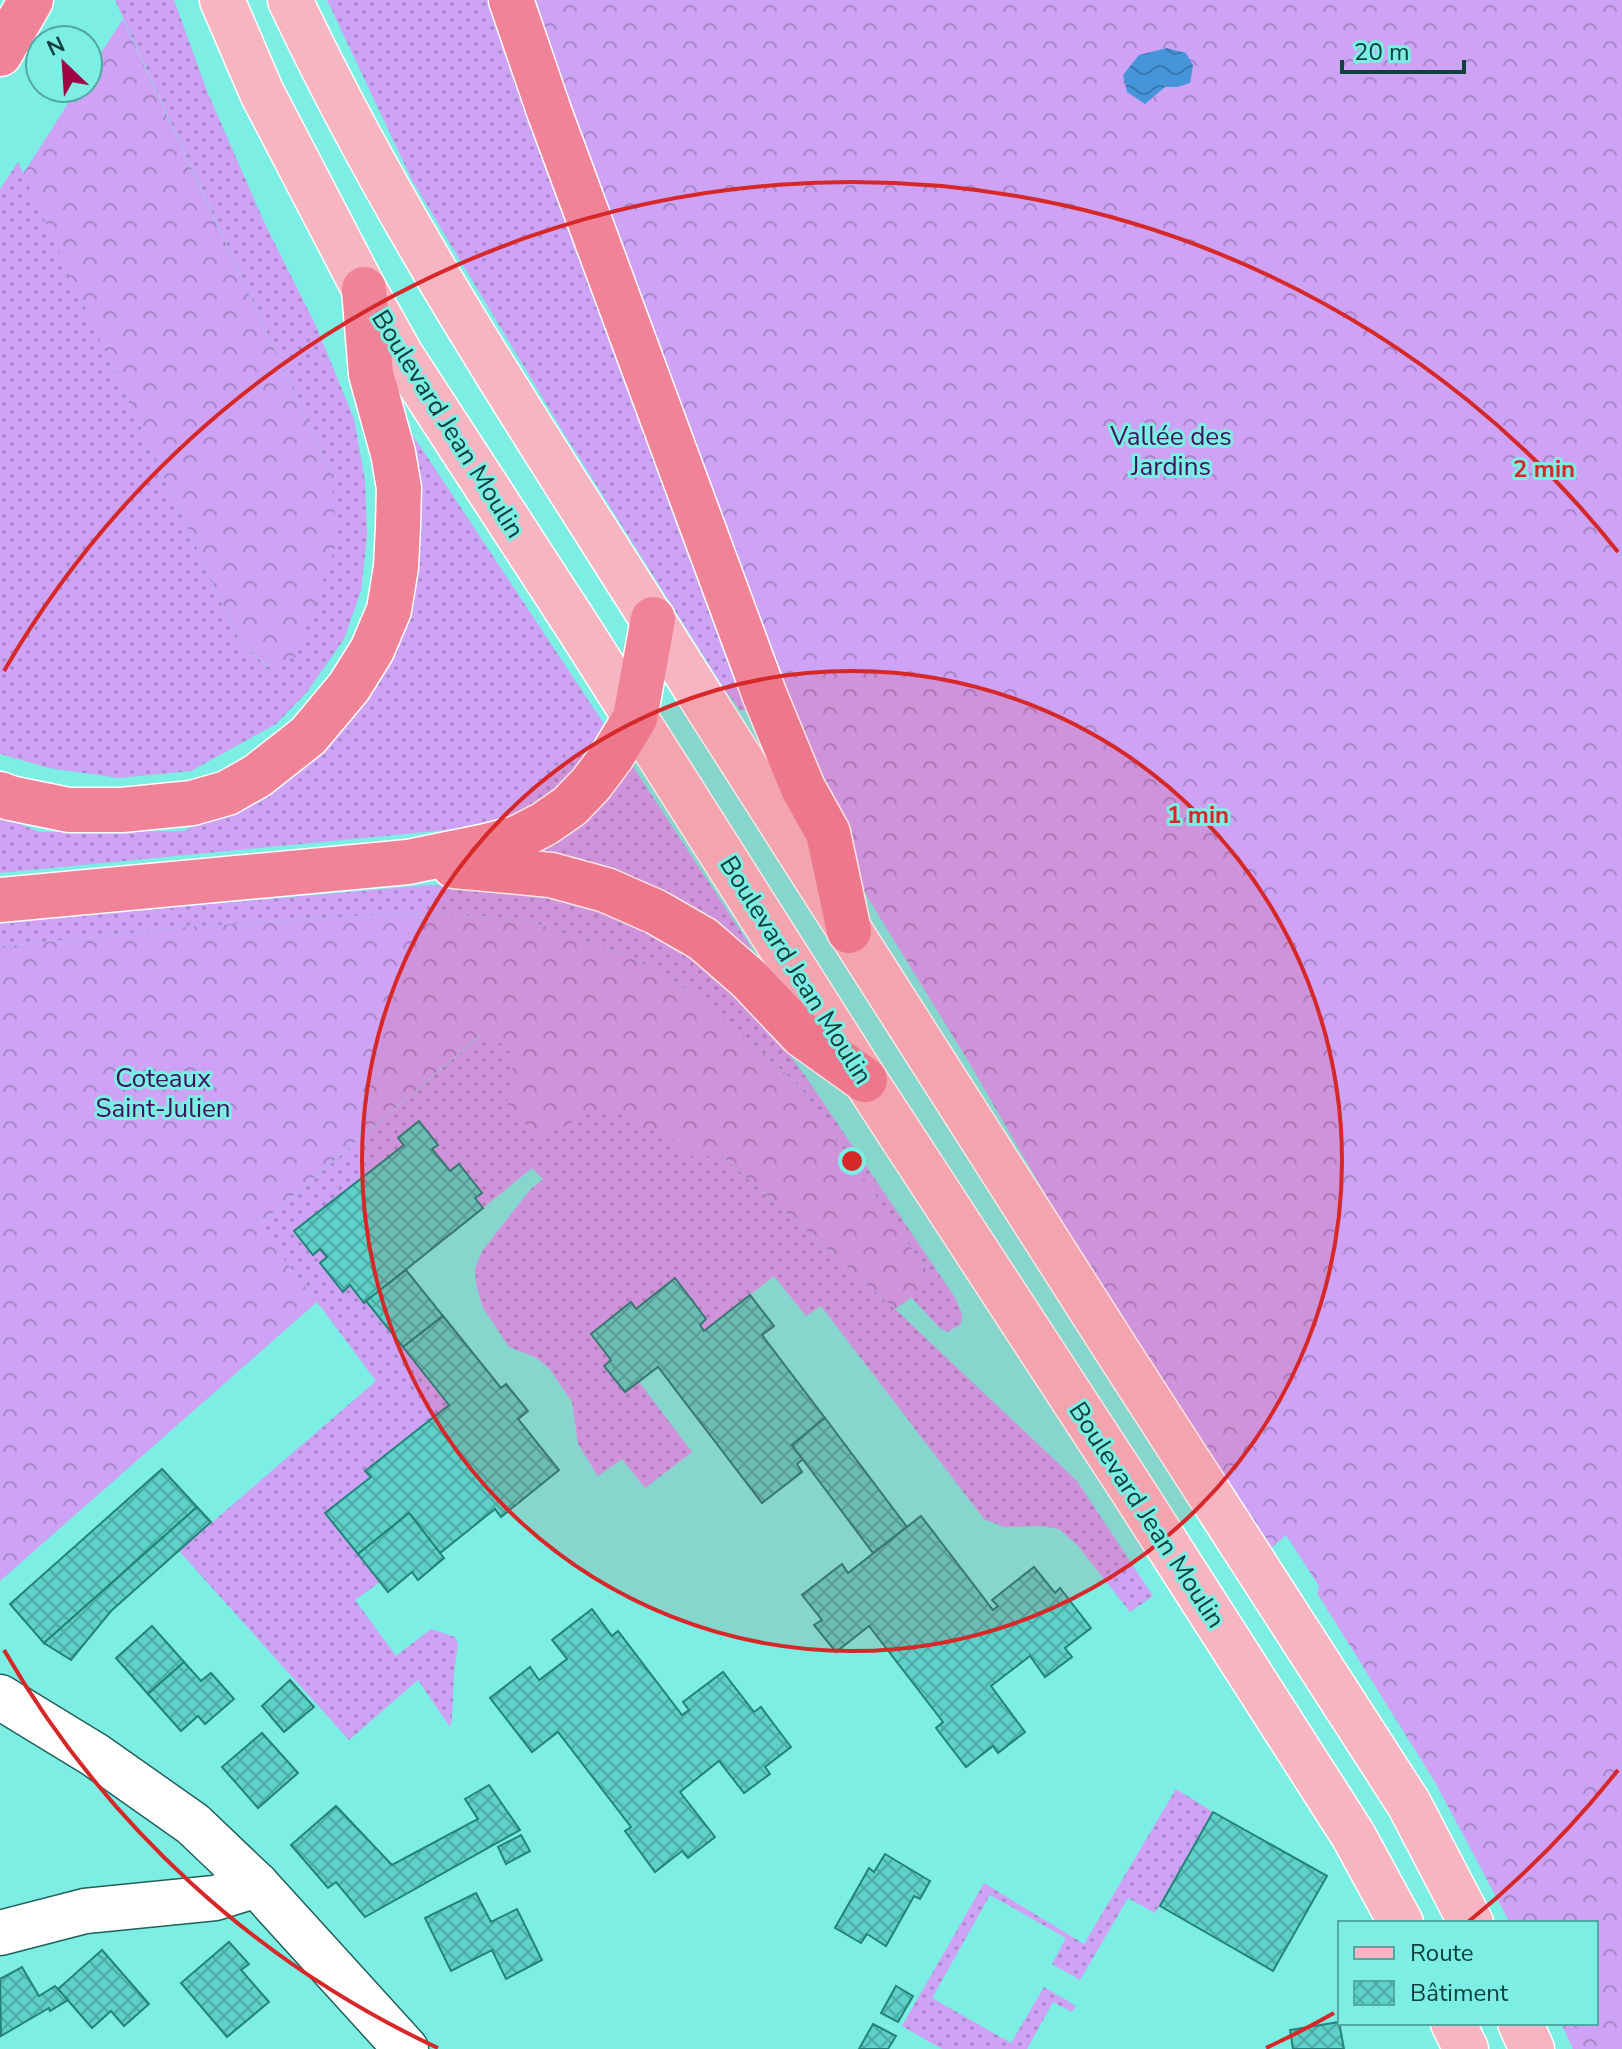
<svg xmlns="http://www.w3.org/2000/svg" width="1622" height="2049" font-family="'Nunito Sans',sans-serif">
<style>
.grass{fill:url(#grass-dots)}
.forest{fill:url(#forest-crowns)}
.water{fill:url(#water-waves)}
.building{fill:url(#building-cross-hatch);stroke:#25827b;stroke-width:2}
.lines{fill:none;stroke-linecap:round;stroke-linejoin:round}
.minor-casing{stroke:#22605b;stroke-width:47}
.major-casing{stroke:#fff;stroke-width:47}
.highway-casing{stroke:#fff;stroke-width:47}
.minor{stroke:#fff;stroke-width:44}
.major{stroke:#f7b5c2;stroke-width:44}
.highway{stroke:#f18399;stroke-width:44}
.ring{fill:none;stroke:#d62828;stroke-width:4}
.labels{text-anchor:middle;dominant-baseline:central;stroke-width:6;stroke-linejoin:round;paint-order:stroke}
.street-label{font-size:26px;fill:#0f423f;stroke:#7ceee4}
.park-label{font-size:26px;fill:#40125e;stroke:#7ceee4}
.centre{fill:#d62828;stroke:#7ceee4;stroke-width:4}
.ring-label{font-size:24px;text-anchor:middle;font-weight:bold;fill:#d62828;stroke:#7ceee4;stroke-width:6;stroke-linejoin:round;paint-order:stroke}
</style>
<defs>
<pattern id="grass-dots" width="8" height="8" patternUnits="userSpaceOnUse" patternTransform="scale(2)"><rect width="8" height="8" fill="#cea2f5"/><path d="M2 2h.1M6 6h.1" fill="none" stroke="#a686c8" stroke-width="1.8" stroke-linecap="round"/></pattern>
<pattern id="forest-crowns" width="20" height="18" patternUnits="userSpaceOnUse" patternTransform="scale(2)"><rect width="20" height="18" fill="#cea2f5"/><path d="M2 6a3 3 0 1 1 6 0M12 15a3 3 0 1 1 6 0" fill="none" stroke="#a686c8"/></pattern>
<pattern id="water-waves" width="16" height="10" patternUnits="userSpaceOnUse" patternTransform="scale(2)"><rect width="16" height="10" fill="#4694da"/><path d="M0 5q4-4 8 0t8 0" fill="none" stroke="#397ab2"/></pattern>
<pattern id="building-cross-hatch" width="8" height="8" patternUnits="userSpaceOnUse" patternTransform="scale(2)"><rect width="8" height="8" fill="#5dd1c8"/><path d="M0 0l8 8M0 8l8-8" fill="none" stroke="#4baba4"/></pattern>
</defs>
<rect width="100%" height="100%" fill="#7ceee4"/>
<g class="grass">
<polygon points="115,0 174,0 207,91 264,222 316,326 354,419 365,480 367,536 361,591 344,639 307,692 276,724 191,771 119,778 49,768 0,754 0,189 18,162 241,643 268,667 331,473"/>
<polygon points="327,0 493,0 750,709 741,711 723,687 562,430 412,180"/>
<polygon points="412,434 608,730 580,774 535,809 478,827 0,873 0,815 39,832 183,831 258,800 380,676 411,476"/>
<polygon points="630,762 751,947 746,954 504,857 554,838 602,806"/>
<polygon points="430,885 483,887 546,897 584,906 634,925 689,954 757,1011 808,1080 954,1296 962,1313 961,1324 947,1332 940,1328 911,1297 934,1281 802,1089 733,1026 677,982 629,956 521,918 406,913 187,927 0,947 0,922"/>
<polygon points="524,998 687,1125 895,1309 1077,1481 1153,1596 1130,1612 1078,1546 1059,1529 1042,1526 1004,1527 984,1519 821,1306 806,1316 774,1276 704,1331 700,1325 706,1319 675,1278 611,1360 605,1366 625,1392 639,1382 692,1452 645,1488 622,1459 598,1476 578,1444 572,1402 549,1368 535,1357 509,1347 482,1306 476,1283 475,1269 482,1251 530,1190 543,1179 532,1168 483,1208 475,1198 481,1193 459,1165 450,1171 432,1149 438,1144 419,1121 398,1138 404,1145 295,1231 313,1255 320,1249 327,1257 321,1263 344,1291 350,1285 364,1302 366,1301 449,1405 366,1471 371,1477 325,1514 380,1582 355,1600 396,1656 431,1629 455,1637 458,1644 454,1672 452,1719 450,1727 418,1680 349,1740 179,1551 376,1381 317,1302 257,1227"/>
<polygon points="1176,1789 1213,1812 1155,1913 1128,1898 1080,1980 1052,1964 1066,1938 990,1895 932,1998 1011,2043 1044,1987 1076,2006 1072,2012 1053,2002 1027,2049 942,2049 902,2026 984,1883 1084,1944"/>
</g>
<g class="forest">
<polygon points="527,0 1622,0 1622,2049 1573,2049 1561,2023 1596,2023 1596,1923 1510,1923 1435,1782 1317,1593 1319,1586 1286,1535 1268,1551 1121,1325 970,1064 846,862"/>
<polygon points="123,19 331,473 337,541 296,657 269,667 241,643 23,174 78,88 88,88 88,73"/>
<polygon points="406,913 521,918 629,956 677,982 733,1026 802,1089 934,1281 895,1309 719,1153 697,1160 663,1132 644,1130 627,1116 604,1110 583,1115 561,1129 541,1134 510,1115 506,1093 514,1076 509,1052 500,1043 480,1035 258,1226 317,1302 0,1581 0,947 187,927"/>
</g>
<polygon class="water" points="1167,48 1186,53 1193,65 1190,83 1177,87 1165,87 1145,104 1127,92 1123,75 1139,55"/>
<g class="building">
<polygon points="419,1121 438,1145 432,1149 450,1171 459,1164 482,1193 475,1198 483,1208 364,1303 350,1285 343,1292 320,1263 327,1257 320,1249 313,1255 294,1231 404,1145 398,1138"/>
<polygon points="406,1270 443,1316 403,1347 366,1301"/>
<polygon points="675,1278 706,1319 700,1325 704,1331 750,1295 774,1326 762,1335 825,1418 792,1445 803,1459 797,1464 802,1472 762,1503 658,1367 625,1392 604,1366 611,1360 591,1334 631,1302 636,1309"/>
<polygon points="443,1316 501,1388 506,1384 528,1411 518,1419 559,1470 501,1517 495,1509 440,1553 409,1513 358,1554 325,1513 371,1477 365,1471 449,1405 403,1347"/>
<polygon points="825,1418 907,1527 873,1553 792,1445"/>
<polygon points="162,1469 197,1507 44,1643 10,1604"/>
<polygon points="197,1507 211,1522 111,1611 71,1660 44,1643"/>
<polygon points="409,1513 444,1558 418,1580 412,1572 388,1592 358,1554"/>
<polygon points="921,1516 993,1610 998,1606 992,1600 1034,1567 1055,1593 1060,1588 1091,1628 1065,1648 1072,1657 1045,1677 1030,1656 991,1686 1025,1732 998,1753 993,1746 966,1767 936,1728 943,1722 869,1626 836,1652 814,1625 822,1620 802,1595 842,1564 848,1573"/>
<polygon points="592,1609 612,1636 618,1631 682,1715 689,1710 683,1702 723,1672 754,1712 761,1707 791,1747 765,1767 770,1774 744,1793 719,1761 680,1792 715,1837 688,1858 682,1851 655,1872 625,1831 631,1827 558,1732 532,1752 490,1698 530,1667 539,1680 567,1659 552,1640"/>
<polygon points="152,1626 184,1662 148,1694 116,1658"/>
<polygon points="184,1662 201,1681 211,1673 234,1699 205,1724 198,1716 181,1731 148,1694"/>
<polygon points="290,1680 314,1707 284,1732 262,1706"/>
<polygon points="262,1733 298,1773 258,1808 222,1767"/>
<polygon points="489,1785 520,1830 365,1917 336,1882 328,1888 291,1845 336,1806 392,1865 478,1819 465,1799"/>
<polygon points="1213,1812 1327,1876 1273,1971 1160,1906"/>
<polygon points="521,1835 530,1851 506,1864 498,1847"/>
<polygon points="885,1854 930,1881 920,1899 914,1896 886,1946 867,1934 861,1943 835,1928 869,1868 874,1872"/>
<polygon points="476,1893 491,1922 517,1909 542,1960 506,1979 492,1950 451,1971 425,1918"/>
<polygon points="229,1942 249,1964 241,1970 269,2002 227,2037 181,1983"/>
<polygon points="102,1950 149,2004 124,2026 111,2011 92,2028 58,1989"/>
<polygon points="22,1967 39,1996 55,1986 68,2000 50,2011 49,2008 1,2036 0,1979"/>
<polygon points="896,1986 913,1996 898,2022 881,2013"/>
<polygon points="1339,2022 1344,2049 1293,2049 1290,2030"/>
<polygon points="873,2024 896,2036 888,2049 859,2049"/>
</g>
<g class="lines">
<g class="minor-casing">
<g id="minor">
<polyline points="0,1697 95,1755 193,1824 257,1885 406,2049"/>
<polyline points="0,1933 85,1911 215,1898 257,1885"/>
</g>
</g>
<g class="major-casing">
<g id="major">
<polyline points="222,0 262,93 364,289 401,355 581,632 865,1080 1131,1488 1353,1835 1401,1923"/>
<path d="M290,0C404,242 555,463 696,689C931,1063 1170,1433 1409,1804L1471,1923"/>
<polyline points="1453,2023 1466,2049"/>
<polyline points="1520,2023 1532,2049"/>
</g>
</g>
<g class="highway-casing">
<g id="highway">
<polyline points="511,0 549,111 765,696 803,788 828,833 849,931"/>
<polyline points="0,54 31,0"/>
<polyline points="0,794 10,798 69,810 122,810 192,803 227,793 257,776 308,736 349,687 372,650 389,610 396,567 398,527 399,488 393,453 371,374 364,289"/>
<polyline points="454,866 551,875 606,890 656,912 703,939 749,979 802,1035 865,1080"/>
<polyline points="0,900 408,862 486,846 517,838 544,824 570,806 591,784 612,756 635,718 653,619"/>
</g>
</g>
<use href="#minor" class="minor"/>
<use href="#major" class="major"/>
<use href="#highway" class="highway"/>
</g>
<circle cx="852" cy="1161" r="490" fill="#d62828" fill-opacity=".12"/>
<g class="ring">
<circle cx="852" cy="1161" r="490"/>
<path d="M1618 1770A979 979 0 0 1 1468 1922M1334 2013A979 979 0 0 1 1266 2048M438 2048A979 979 0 0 1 4 1650M4 671A979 979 0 0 1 1618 552"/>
</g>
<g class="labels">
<g class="street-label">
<text transform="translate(448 424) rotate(58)">Boulevard Jean Moulin</text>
<text transform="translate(796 970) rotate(58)">Boulevard Jean Moulin</text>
<text transform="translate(1147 1515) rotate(57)">Boulevard Jean Moulin</text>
</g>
<g class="park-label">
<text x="1171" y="436">Vallée des<tspan x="1171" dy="30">Jardins</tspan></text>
<text x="163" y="1078">Coteaux<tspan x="163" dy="30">Saint-Julien</tspan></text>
</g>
</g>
<circle cx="852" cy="1161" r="12" class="centre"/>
<g class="ring-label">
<text x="1544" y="477">2 min</text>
<text x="1198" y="823">1 min</text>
</g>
<rect x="1338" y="1921" width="260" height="104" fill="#7ceee4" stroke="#50a9a2" stroke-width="2"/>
<rect x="1354" y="1947" width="40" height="12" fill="#f7b5c2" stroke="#50a9a2" stroke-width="2"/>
<text x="1410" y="1961" font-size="24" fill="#0f423f">Route</text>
<rect x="1354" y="1981" width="40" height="24" fill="url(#building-cross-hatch)" stroke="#50a9a2" stroke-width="2"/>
<text x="1410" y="2001" font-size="24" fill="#0f423f">Bâtiment</text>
<g transform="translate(64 64) rotate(335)"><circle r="38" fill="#7ceee4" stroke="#50a9a2" stroke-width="2"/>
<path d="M0-6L14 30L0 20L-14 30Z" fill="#a00343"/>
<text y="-12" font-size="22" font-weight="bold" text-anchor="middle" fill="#0f423f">N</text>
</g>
<path d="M1342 60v12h122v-12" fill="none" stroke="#0f423f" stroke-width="4"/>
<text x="1354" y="60" font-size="24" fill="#0f423f" stroke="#7ceee4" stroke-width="6" paint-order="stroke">20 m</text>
</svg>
